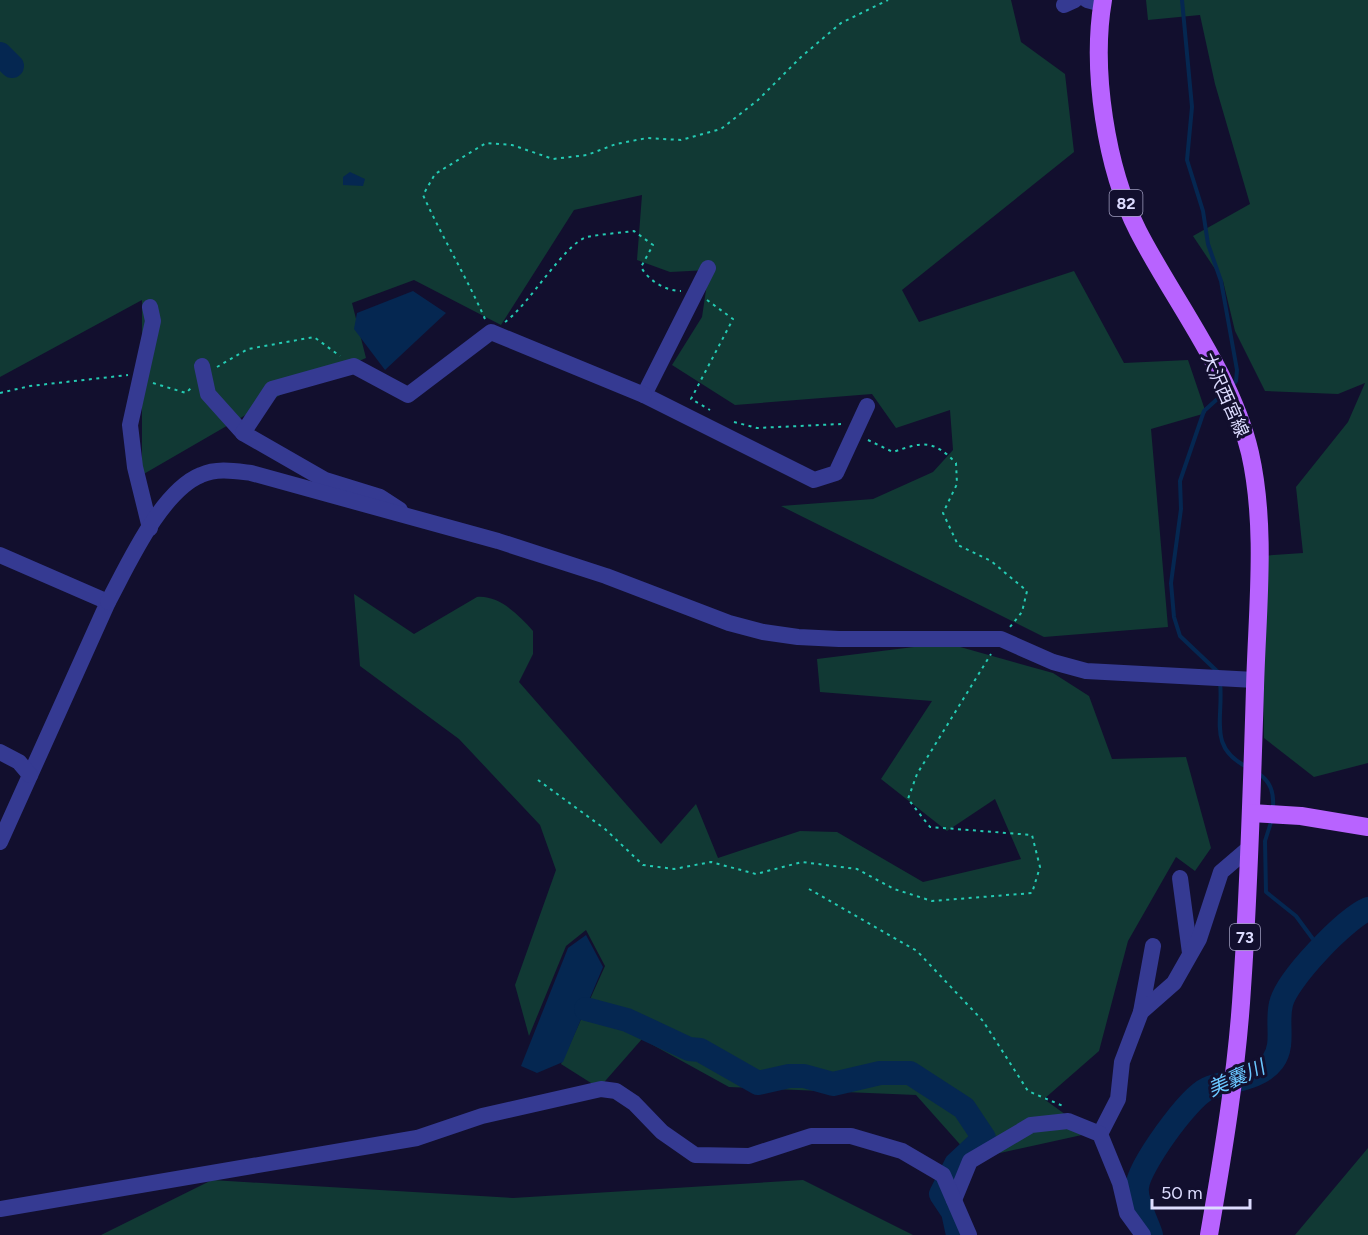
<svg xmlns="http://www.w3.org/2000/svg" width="1368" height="1235" font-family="Figtree,'Noto Sans JP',sans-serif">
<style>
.green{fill:#113934}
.water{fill:#052751}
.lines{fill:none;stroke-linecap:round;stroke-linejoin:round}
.stream{stroke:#052751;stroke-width:4}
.river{stroke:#052751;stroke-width:24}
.path{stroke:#24cbb3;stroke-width:2;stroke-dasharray:3 4.5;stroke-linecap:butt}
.minor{stroke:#353a92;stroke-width:16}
.major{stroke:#b863ff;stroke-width:18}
.labels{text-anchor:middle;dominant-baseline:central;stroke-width:6;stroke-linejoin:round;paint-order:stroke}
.shield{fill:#120f2e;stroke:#a09ec0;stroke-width:1.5}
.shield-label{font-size:16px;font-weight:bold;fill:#dddcff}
.street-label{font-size:18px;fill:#dddcff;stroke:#120f2e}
.water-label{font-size:20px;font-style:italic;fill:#6ac7ff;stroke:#120f2e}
</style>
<rect width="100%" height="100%" fill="#120f2e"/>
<g class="green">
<polygon points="0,0 1011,0 1021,42 1065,74 1074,152 902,290 919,322 1074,271 1124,363 1188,360 1206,413 1151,429 1168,627 1044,637 781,506 873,499 933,472 953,450 950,410 896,428 872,394 735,405 672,365 702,317 709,270 670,272 637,260 642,195 574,210 501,325 414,280 352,303 366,358 282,394 142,475 142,300 0,377"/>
<polygon points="1146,0 1368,0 1368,763 1314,777 1264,738 1261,556 1303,553 1296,487 1348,422 1365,383 1338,394 1265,391 1235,331 1223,281 1193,236 1250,204 1215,84 1200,15 1148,20"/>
<path d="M354,594L414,634L477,597C499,595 519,615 533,631V654L519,682L661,844L696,804L718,858L800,831L837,832L923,882L1021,859L995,799L947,831L881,779L932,701L820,692L817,659L946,643L1053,673L1089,696L1112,759L1186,757L1211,848L1195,871L1176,857L1128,941L1099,1051L1044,1099L1091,1133L973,1159L916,1095L729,1087L642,1039L599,1088L561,1064L605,966L586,930L566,946L529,1036L515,985L556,870L540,825L459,739L360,666Z"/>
<polygon points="1368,1148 1368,1235 1295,1235"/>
<polygon points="212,1180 513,1198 803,1180 913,1235 101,1235"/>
</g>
<g class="water">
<polygon points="350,172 365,179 363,186 343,185 343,177"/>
<polygon points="413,291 446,313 385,370 354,329 357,313"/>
<polygon points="586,935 603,967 563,1062 537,1073 521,1066 568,948"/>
</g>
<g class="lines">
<g class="stream">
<polyline points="1182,0 1192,107 1187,160 1203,211 1208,244 1221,281 1237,370 1236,381 1232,386"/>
<polyline points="1218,672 1180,636 1174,617 1171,583 1181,509 1180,481 1204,411 1224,393"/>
<path d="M1220,682C1224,718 1207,747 1247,767"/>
<path d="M1259,774C1271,782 1274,793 1273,808"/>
<polyline points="1272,819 1265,841 1266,892 1296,916 1321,950"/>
</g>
<g class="river">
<polyline points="0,54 12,66"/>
<polyline points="586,1009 627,1020 689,1049 700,1050 758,1083 789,1076 804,1076 833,1084 880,1073 910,1073 964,1108 984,1138 956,1164 941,1194 953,1212 958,1235"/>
<path d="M1151,1235C1147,1221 1135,1202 1137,1187C1139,1166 1188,1098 1207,1089C1227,1080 1259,1080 1273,1061C1285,1044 1276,1024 1281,1004C1286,980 1345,919 1368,909"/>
</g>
<g class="path">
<polyline points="707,300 733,319 691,399 710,410"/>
<path d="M485,319C466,276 442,237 423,195L435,174L486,143L512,145L553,159L587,155L616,144L647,138L681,140L721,129L758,100L801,57L841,23L888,0"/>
<path d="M505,322C528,306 565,243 587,237C602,234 619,233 634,231L653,245L641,267C648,280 665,291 681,291"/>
<polyline points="217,367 248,349 314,337 340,356"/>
<polyline points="153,383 186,393 192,387"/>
<polyline points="0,393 30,386 128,375"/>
<polyline points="734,422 757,428 841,424"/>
<path d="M868,440L893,452C922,442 933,439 956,463L957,484L943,513L958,545L991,561L1027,591L1022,612L1010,627"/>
<polyline points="538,780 605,829 643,865 674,869 711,862 756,874 802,862 857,869 894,889 932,901 1032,893 1040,867 1032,835 930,827 908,799 917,774 991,654"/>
<polyline points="809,889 917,951 983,1021 1028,1091 1063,1106"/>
</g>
<g class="minor">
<polyline points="1087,0 1102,4"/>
<polyline points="1064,5 1075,0"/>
<polyline points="708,268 644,395 814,480 836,473 867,406"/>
<polyline points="202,366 208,394 243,433"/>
<polyline points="400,510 380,497 325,480 243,433 272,389 354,366 408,395 491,332 644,395"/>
<polyline points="150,528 135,467 130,425 153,321 150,307"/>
<polyline points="0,555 108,602 0,842"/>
<path d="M108,602C128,565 161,491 201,475C217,468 234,471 251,473L498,541L606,576L729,623L763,632L798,637L839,639H1001L1053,662L1086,671L1255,680"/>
<polyline points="0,752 19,762 30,775"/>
<polyline points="1180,878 1190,953"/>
<polyline points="1141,1012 1153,946"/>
<polyline points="1100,1134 1118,1099 1122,1062 1141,1012 1174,983 1199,939 1221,872 1249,848"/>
<polyline points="954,1200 970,1161 1031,1125 1068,1121 1100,1134 1120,1183 1127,1213 1143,1235"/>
<polyline points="0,1209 417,1138 482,1116 601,1089 616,1091 634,1103 662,1132 695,1155 749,1156 811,1136 851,1136 902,1151 943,1175 969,1235"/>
</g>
<g class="major">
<path d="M1103,0C1091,70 1106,168 1138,231C1175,303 1231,372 1250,453C1267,528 1257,611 1255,688C1252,788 1249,888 1242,988C1237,1071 1223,1154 1209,1235"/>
<polyline points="1251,813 1301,816 1368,827"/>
</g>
</g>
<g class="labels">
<g class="shield">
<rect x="1109.5" y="190" width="33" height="26" rx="4.5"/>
<rect x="1230" y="924" width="30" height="26" rx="4.5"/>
</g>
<g class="shield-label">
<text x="1126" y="203">82</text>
<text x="1245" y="937">73</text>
</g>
<g class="street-label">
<text transform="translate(1225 395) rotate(66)">大沢西宮線</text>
</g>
<g class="water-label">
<text transform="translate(1236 1078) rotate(-24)">美嚢川</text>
</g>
</g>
<path d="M1152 1199v9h98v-9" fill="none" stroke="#dddcff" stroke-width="3"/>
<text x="1161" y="1199" font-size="18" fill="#dddcff" stroke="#120f2e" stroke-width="4.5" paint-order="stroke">50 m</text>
</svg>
